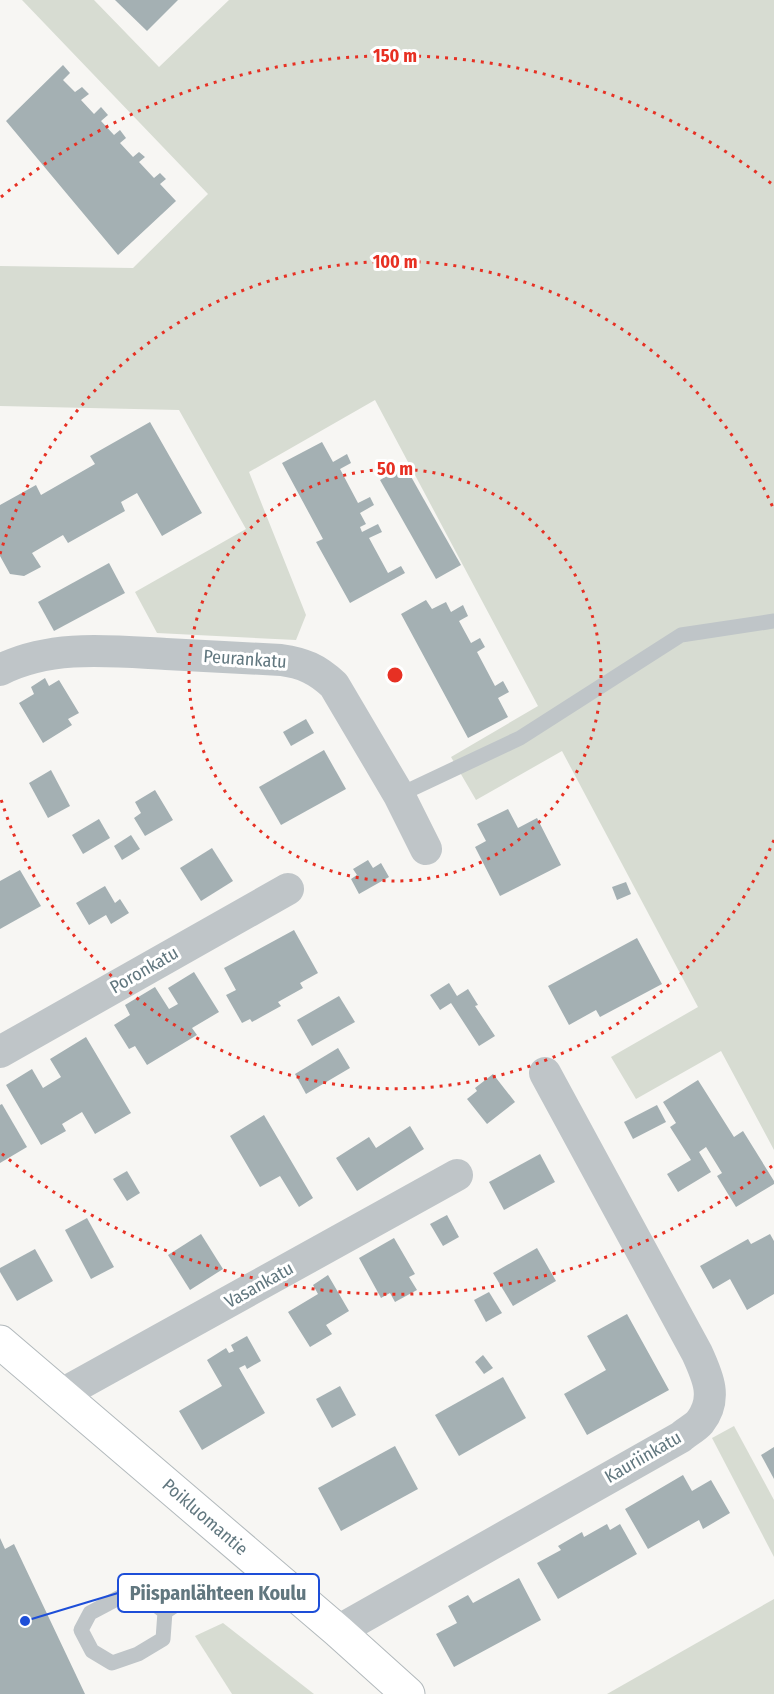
<svg xmlns="http://www.w3.org/2000/svg" width="774" height="1694" font-family="'Fira Sans Condensed',sans-serif">
<style>
.green{fill:#d7dcd2}
.building{fill:#a4b0b3}
.lines{fill:none;stroke-linecap:round;stroke-linejoin:round}
.secondary-casing{stroke:#b2b9bc;stroke-width:35}
.lane{stroke:#bfc5c8;stroke-width:15}
.street{stroke:#bfc5c8;stroke-width:32}
.secondary{stroke:#fff;stroke-width:33}
.ring{fill:none;stroke:#e73023;stroke-width:3;stroke-dasharray:3 6}
.labels{text-anchor:middle;dominant-baseline:central;stroke-width:6;stroke-linejoin:round;paint-order:stroke}
.street-label{font-size:18px;fill:#61777f;stroke:#fff}
.centre{fill:#e73023;stroke:#fff;stroke-width:3}
.ring-label{font-size:18px;text-anchor:middle;font-weight:bold;fill:#e73023;stroke:#fff;stroke-width:6;stroke-linejoin:round;paint-order:stroke}
.leader{fill:none;stroke:#1d4ed8;stroke-width:2}
.callout-dot{fill:#1d4ed8;stroke:#fff;stroke-width:2}
.callout{fill:#fff;stroke:#1d4ed8;stroke-width:2}
.callout-label{font-size:20px;text-anchor:middle;font-weight:bold;fill:#61777f}
</style>
<rect width="100%" height="100%" fill="#f7f6f3"/>
<g class="green">
<polygon points="22,0 94,0 159,67 229,0 774,0 774,1150 721,1051 636,1099 611,1057 698,1007 562,751 476,800 451,757 538,706 375,400 249,472 306,615 296,640 157,633 135,592 246,529 179,410 0,406 0,266 133,268 208,194"/>
<polygon points="734,1426 774,1500 774,1557 712,1438"/>
<polygon points="774,1599 774,1694 607,1694"/>
<polygon points="223,1623 314,1694 232,1694 195,1636"/>
</g>
<g class="building">
<polygon points="115,0 178,0 147,31"/>
<polygon points="63,65 70,73 63,80 75,92 82,87 89,94 81,100 94,114 101,107 108,115 101,121 114,135 120,130 126,138 120,143 133,157 139,152 145,157 139,162 154,178 160,173 166,179 160,184 176,201 118,255 6,121"/>
<polygon points="150,422 202,513 162,536 137,493 121,502 125,511 68,543 63,535 32,553 41,567 24,576 10,574 0,556 0,505 36,485 41,495 95,464 90,456"/>
<polygon points="322,442 333,462 347,454 351,463 340,469 358,503 370,497 374,505 360,513 366,524 360,527 362,532 378,524 382,532 369,538 388,573 401,566 405,573 350,603 316,542 323,539 282,463"/>
<polygon points="405,466 461,565 436,579 380,480"/>
<polygon points="109,563 125,593 54,631 38,602"/>
<polygon points="426,600 432,609 446,602 451,612 463,605 468,616 459,621 471,643 480,638 485,647 477,652 495,686 503,681 509,692 498,698 508,717 468,738 401,614"/>
<polygon points="45,678 49,686 59,680 79,713 68,719 72,725 43,743 19,703 34,694 31,687"/>
<polygon points="306,719 314,733 291,746 283,732"/>
<polygon points="324,750 346,789 281,825 259,787"/>
<polygon points="51,770 70,806 48,818 29,783"/>
<polygon points="155,790 173,820 145,836 134,818 141,813 135,802"/>
<polygon points="508,809 518,828 537,818 561,865 500,896 475,847 486,841 477,824"/>
<polygon points="99,819 110,838 83,854 72,835"/>
<polygon points="131,835 140,849 122,860 114,846"/>
<polygon points="212,848 233,881 201,901 180,868"/>
<polygon points="368,860 373,868 381,863 389,877 359,894 351,879 357,875 353,869"/>
<polygon points="20,870 41,906 0,929 0,881"/>
<polygon points="626,882 631,894 617,900 612,887"/>
<polygon points="105,886 115,903 120,899 129,913 111,924 106,915 89,925 76,903"/>
<polygon points="294,930 318,973 300,983 303,988 278,1002 281,1006 252,1022 250,1019 242,1023 226,995 236,990 224,968"/>
<polygon points="637,938 662,984 600,1017 596,1010 569,1025 548,986"/>
<polygon points="194,972 219,1012 192,1028 197,1035 147,1065 135,1046 129,1049 114,1025 130,1015 125,1005 155,987 169,1009 178,1004 168,988"/>
<polygon points="449,983 457,996 468,989 478,1005 475,1006 495,1036 479,1046 451,1003 440,1010 430,995"/>
<polygon points="339,996 355,1022 312,1046 297,1020"/>
<polygon points="86,1037 131,1113 95,1134 82,1112 62,1124 66,1131 41,1145 6,1085 32,1069 43,1088 61,1077 50,1059"/>
<polygon points="338,1048 350,1068 306,1094 295,1074"/>
<polygon points="493,1074 515,1102 487,1124 467,1099 477,1091 475,1088"/>
<polygon points="698,1080 734,1137 743,1131 774,1181 774,1184 736,1207 717,1176 722,1173 706,1147 699,1152 711,1172 678,1192 667,1174 691,1160 670,1127 676,1123 663,1102"/>
<polygon points="2,1104 27,1147 0,1163 0,1105"/>
<polygon points="657,1105 666,1122 633,1139 624,1122"/>
<polygon points="264,1115 313,1198 299,1207 280,1176 260,1187 230,1136"/>
<polygon points="410,1126 424,1149 357,1191 336,1158 369,1137 376,1148"/>
<polygon points="540,1154 555,1182 504,1210 489,1182"/>
<polygon points="127,1171 140,1193 127,1201 113,1179"/>
<polygon points="447,1215 459,1237 443,1246 430,1224"/>
<polygon points="87,1218 114,1267 91,1279 65,1230"/>
<polygon points="201,1234 223,1269 190,1290 168,1255"/>
<polygon points="770,1234 774,1241 774,1294 747,1310 730,1279 713,1289 700,1266 748,1239 751,1244"/>
<polygon points="394,1238 415,1274 409,1277 417,1290 395,1302 390,1293 381,1298 359,1258"/>
<polygon points="537,1248 556,1281 513,1306 493,1273"/>
<polygon points="35,1249 53,1281 17,1301 0,1272 0,1268"/>
<polygon points="328,1275 349,1311 326,1325 332,1334 310,1347 288,1312 318,1294 313,1285"/>
<polygon points="489,1292 502,1313 486,1322 474,1300"/>
<polygon points="627,1314 669,1390 587,1435 564,1394 606,1370 587,1336"/>
<polygon points="247,1336 261,1361 247,1369 245,1365 239,1368 265,1413 202,1450 179,1411 222,1386 207,1360 226,1348 229,1353 234,1351 231,1345"/>
<polygon points="483,1355 493,1368 484,1374 475,1362"/>
<polygon points="503,1377 526,1418 459,1456 435,1415"/>
<polygon points="340,1386 356,1415 332,1428 316,1399"/>
<polygon points="395,1446 418,1489 341,1531 318,1488"/>
<polygon points="774,1447 774,1479 761,1455"/>
<polygon points="683,1475 692,1491 711,1480 730,1513 703,1529 699,1520 648,1549 625,1509"/>
<polygon points="607,1524 610,1530 620,1524 637,1554 558,1599 537,1563 561,1550 558,1546 582,1532 584,1537"/>
<polygon points="0,1538 5,1549 14,1544 85,1694 0,1694"/>
<polygon points="519,1578 541,1620 454,1667 436,1634 457,1623 448,1606 468,1595 473,1603"/>
</g>
<g class="lines">
<g class="secondary-casing">
<polyline id="secondary" points="0,1342 338,1631 408,1694"/>
</g>
<g class="lane">
<polyline points="399,795 520,738 681,635 774,621"/>
<polyline points="165,1612 163,1639 138,1654 112,1663 92,1651 81,1630 90,1613 124,1595 144,1596 165,1612 202,1588"/>
</g>
<g class="street">
<path d="M0,670C51,644 111,651 166,654C204,656 243,658 281,660C303,663 317,669 334,685L399,795L426,849"/>
<polyline points="0,1052 288,889"/>
<polyline points="62,1394 457,1175"/>
<path d="M338,1631L681,1437C686,1432 695,1428 700,1422C718,1399 708,1377 697,1353L545,1073"/>
</g>
<use href="#secondary" class="secondary"/>
</g>
<g class="ring">
<circle cx="395" cy="675" r="206"/>
<path d="M774 840A413 413 0 0 1 0 796M0 554A413 413 0 0 1 774 510"/>
<path d="M772 1166A619 619 0 0 1 1 1153M1 197A619 619 0 0 1 772 184"/>
</g>
<g class="labels">
<g class="street-label">
<text transform="translate(245 659) rotate(4)">Peurankatu</text>
<text transform="translate(144 970) rotate(-30)">Poronkatu</text>
<text transform="translate(259 1285) rotate(-29)">Vasankatu</text>
<text transform="translate(643 1457) rotate(-30)">Kauriinkatu</text>
<text transform="translate(205 1517) rotate(41)">Poikluomantie</text>
</g>
</g>
<circle cx="395" cy="675" r="9" class="centre"/>
<g class="ring-label">
<text x="395" y="62">150 m</text>
<text x="395" y="268">100 m</text>
<text x="395" y="475">50 m</text>
</g>
<path class="leader" d="M25 1621L118 1593"/>
<circle class="callout-dot" cx="25" cy="1621" r="6"/>
<rect class="callout" x="118" y="1574" width="201" height="38" rx="6"/>
<g class="callout-label">
<text x="218" y="1600">Piispanlähteen Koulu</text>
</g>
</svg>
